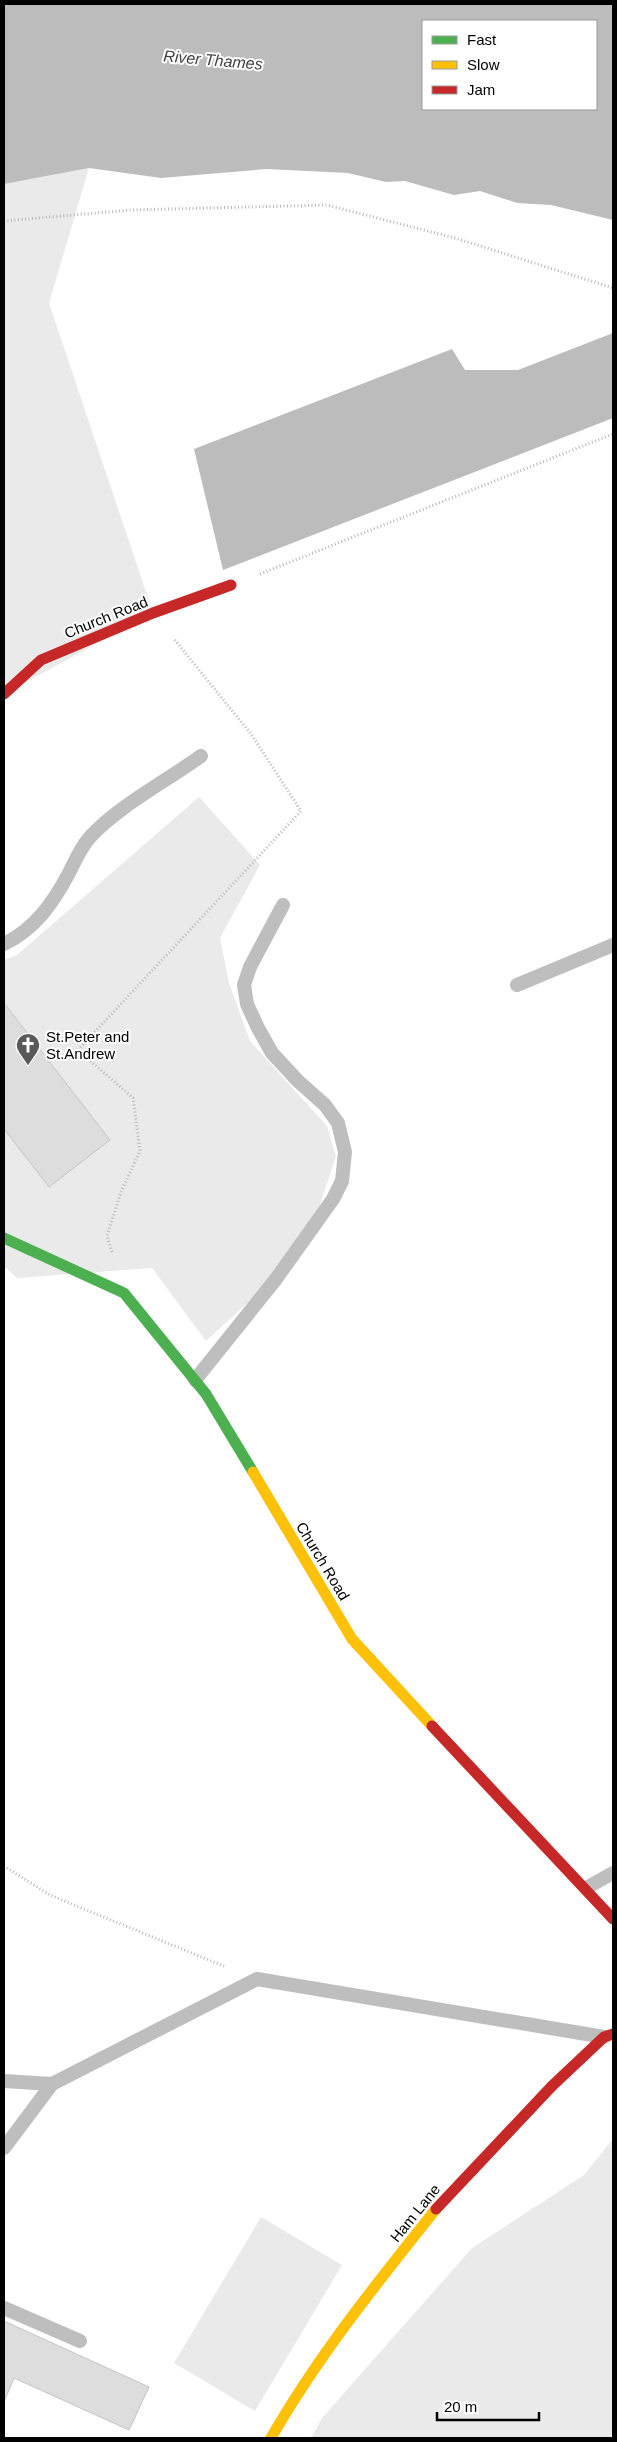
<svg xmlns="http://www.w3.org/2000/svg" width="617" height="2442" font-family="Helvetica,sans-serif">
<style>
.green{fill:#eaeaea}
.water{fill:#bcbcbc;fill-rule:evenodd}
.building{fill:#ddd;stroke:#c5c5c5}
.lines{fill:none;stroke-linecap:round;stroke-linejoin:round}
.path{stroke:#b8b8b8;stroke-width:3;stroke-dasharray:1 2.5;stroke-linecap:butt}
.lane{stroke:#bebebe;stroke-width:14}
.fast{stroke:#4caf50;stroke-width:11}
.slow{stroke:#ffc107;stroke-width:11}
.jam{stroke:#c62828;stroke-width:11}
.labels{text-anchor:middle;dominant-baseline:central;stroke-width:4;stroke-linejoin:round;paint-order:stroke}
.street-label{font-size:15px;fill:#000;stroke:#fff}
.poi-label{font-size:15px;fill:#000;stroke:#fff;text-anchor:start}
.water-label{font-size:16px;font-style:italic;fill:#414141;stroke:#fff}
</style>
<rect width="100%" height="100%" fill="#fff"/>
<g class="green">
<polygon points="89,168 49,303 153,613 4,694 4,184"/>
<polygon points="199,797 260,865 220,938 229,983 250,1041 327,1126 336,1157 317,1213 284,1261 255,1296 206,1341 152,1268 17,1278 4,1266 4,960 17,955"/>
<polygon points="613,2139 613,2438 311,2438 322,2418 472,2248 584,2175"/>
<polygon points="261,2217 342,2265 255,2411 174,2363"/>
</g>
<g class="water">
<path d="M4,4H613V220L551,205L517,203L480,191L454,195L405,181L386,182L348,173L267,169L161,178L89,168L4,184ZM423,21H596V109H423Z"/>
<polygon points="613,333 613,418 223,570 194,449 452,349 465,370 518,370"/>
</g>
<g class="building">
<polygon points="4,1003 110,1140 49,1187 4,1129"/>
<polygon points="4,2321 149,2387 129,2430 14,2378 4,2402"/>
</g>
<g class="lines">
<g class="path">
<polyline points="4,221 131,210 327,205 455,238 613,288"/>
<polyline points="260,574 613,434"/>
<polyline points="112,1252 107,1236 121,1192 140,1151 133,1098 78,1050 301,811 251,734 174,639"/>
<polyline points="4,1866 50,1895 226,1967"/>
</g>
<g class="lane">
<path d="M4,944C35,929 53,903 69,873C75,861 81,847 90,837C120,805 165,782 201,756"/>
<polyline points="517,985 613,945"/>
<polyline points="195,1380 276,1279 333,1199 342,1181 345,1152 338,1123 325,1105 298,1081 272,1053 258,1028 247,1004 244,985 250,967 283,905"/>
<polyline points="586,1888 613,1873"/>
<polyline points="4,2081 52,2084"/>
<polyline points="4,2148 52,2084 257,1979 604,2037"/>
<polyline points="4,2308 80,2341"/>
</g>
<polyline class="fast" points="4,1238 124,1293 206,1394 253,1472"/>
<g class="slow">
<polyline points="253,1472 352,1639 432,1726"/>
<path d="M271,2438C318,2356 377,2283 436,2209"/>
</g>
<g class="jam">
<polyline points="4,694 41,660 153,613 231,585"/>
<polyline points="432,1726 613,1919"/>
<polyline points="436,2209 552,2086 604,2037 613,2034"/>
</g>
</g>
<defs>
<g id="church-pin" transform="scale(1.25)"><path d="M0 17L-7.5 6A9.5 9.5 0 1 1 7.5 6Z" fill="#595959" stroke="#fff"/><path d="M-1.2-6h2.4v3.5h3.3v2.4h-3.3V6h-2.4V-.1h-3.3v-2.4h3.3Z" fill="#fff"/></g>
</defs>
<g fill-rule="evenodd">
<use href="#church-pin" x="28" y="1045"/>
</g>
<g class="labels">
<g class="street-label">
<text transform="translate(106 617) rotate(-22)">Church Road</text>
<text transform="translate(323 1561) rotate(59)">Church Road</text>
<text transform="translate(415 2213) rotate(-51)">Ham Lane</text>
</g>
<g class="poi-label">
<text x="46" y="1036">St.Peter and<tspan x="46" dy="17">St.Andrew</tspan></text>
</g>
<g class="water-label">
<text transform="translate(213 60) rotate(5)">River Thames</text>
</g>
</g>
<rect width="617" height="2442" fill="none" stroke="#000000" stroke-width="10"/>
<rect x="422" y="20" width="175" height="90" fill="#ffffff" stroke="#999999"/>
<rect x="432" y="36" width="25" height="8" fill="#4caf50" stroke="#999999"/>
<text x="467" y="45" font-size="15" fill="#000000">Fast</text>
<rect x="432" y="61" width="25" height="8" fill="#ffc107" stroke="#999999"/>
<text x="467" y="70" font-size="15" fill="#000000">Slow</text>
<rect x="432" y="86" width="25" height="8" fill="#c62828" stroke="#999999"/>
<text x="467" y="95" font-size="15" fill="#000000">Jam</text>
<path d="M437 2412v8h102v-8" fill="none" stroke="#000000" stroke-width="2.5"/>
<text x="444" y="2412" font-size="15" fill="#000000" stroke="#ffffff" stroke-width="4" paint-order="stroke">20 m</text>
</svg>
